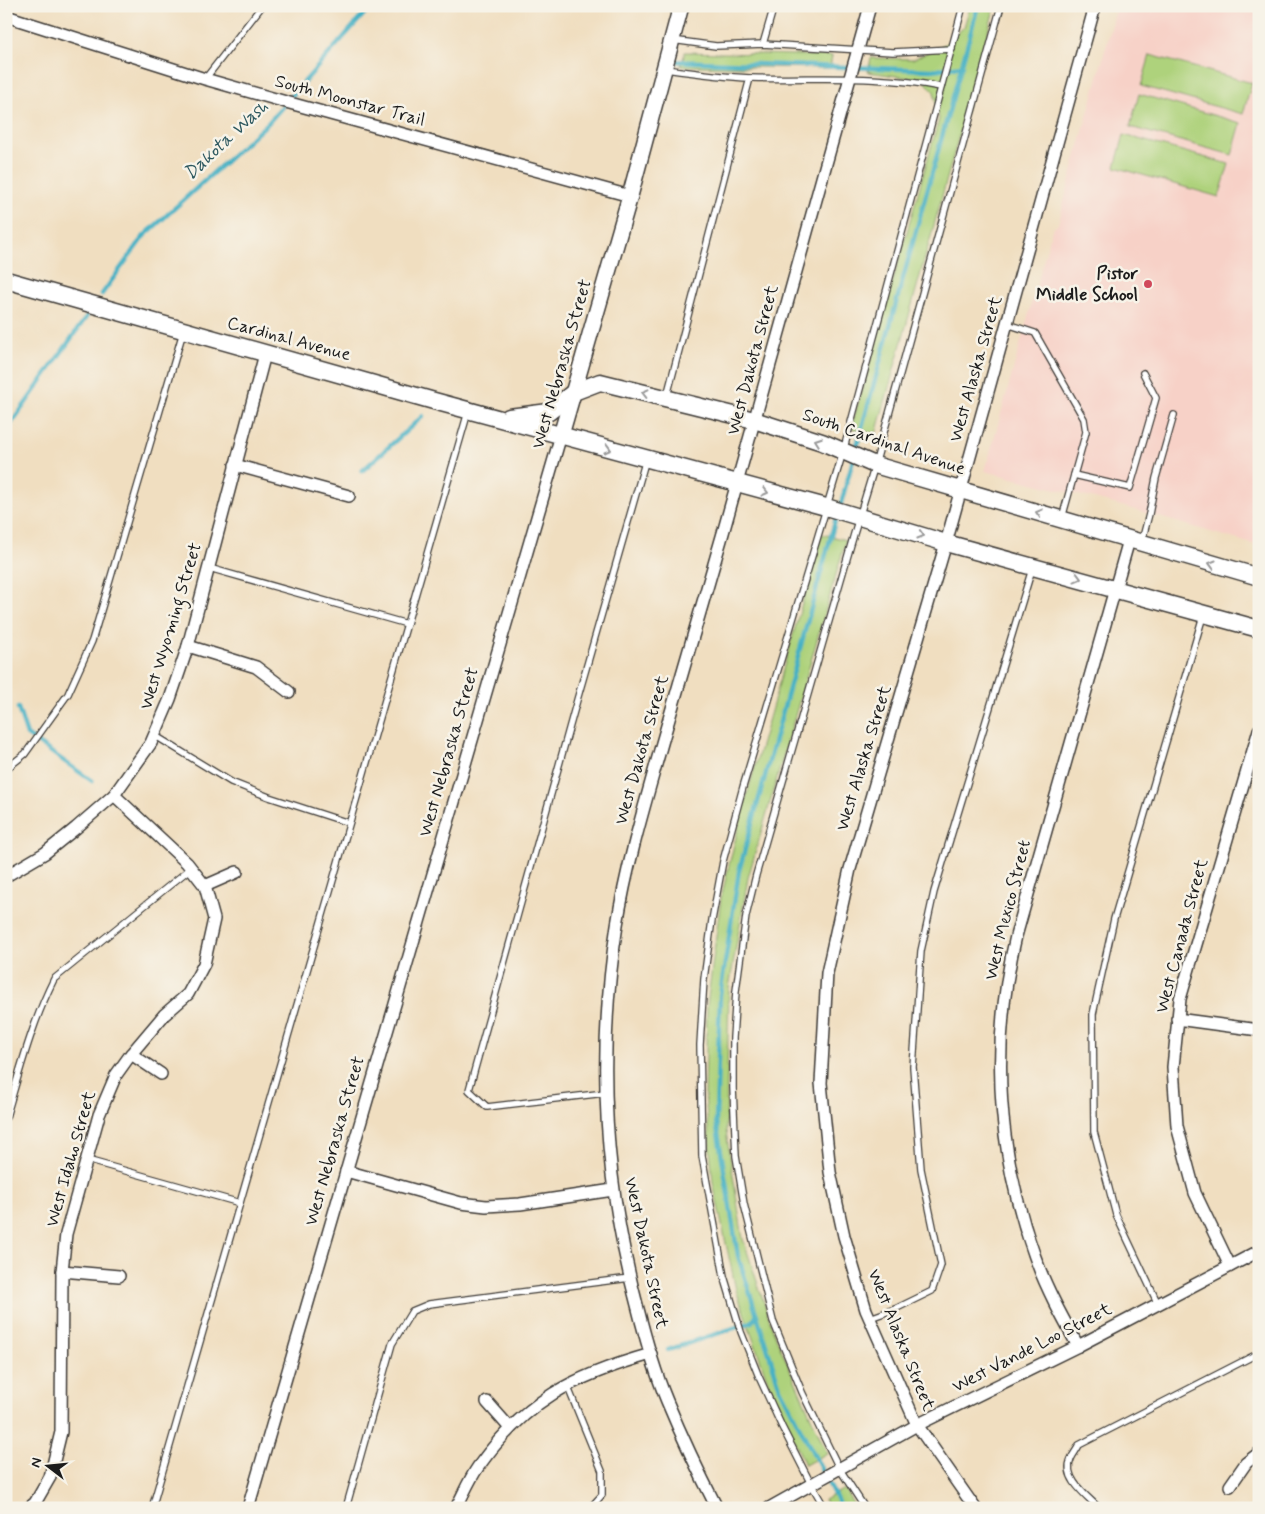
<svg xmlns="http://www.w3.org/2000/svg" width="1265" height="1514" font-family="Mynerve,sans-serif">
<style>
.built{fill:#f7d1c7}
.green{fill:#aed27b;stroke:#65774c}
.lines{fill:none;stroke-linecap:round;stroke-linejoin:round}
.stream{stroke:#46b1c4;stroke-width:4.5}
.service-casing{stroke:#3c3935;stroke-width:8}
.minor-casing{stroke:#3c3935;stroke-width:14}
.tertiary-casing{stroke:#3c3935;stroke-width:18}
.secondary-casing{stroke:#3c3935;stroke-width:19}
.service{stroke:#fff;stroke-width:5.5}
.minor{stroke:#fff;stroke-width:11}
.tertiary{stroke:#fff;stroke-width:15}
.secondary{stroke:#fff;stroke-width:16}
.oneway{stroke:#999}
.poi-dot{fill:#d1495b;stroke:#f7f3e8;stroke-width:2}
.labels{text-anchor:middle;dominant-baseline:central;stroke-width:5;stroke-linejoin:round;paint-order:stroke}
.street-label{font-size:18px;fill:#1c1c1c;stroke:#f7f3e8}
.poi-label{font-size:18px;font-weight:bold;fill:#1c1c1c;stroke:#f7f3e8;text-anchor:end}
.water-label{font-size:19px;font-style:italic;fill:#2d585f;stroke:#f7f3e8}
</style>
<rect width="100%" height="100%" fill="#f7f3e8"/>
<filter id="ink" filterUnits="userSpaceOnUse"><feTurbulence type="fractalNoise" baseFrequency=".02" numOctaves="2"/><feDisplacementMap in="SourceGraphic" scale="10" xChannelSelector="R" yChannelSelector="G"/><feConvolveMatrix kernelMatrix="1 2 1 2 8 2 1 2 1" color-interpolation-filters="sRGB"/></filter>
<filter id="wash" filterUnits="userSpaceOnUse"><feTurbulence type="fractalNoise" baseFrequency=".0096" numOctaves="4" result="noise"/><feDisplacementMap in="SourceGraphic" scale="20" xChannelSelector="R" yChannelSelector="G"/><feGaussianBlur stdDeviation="1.12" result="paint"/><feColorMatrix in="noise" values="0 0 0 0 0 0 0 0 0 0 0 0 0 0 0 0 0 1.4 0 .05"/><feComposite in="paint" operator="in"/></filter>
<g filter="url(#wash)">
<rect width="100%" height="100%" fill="#f0dec0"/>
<polygon class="built" points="1117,6 1259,6 1259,546 1118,505 985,471 1052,230 1058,224"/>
<g class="green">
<polygon points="970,6 995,6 876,434 851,428 939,119 934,92 924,80 868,72 871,58 913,59 945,44 964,27"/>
<polygon points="685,52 832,56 830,68 681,66"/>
<polygon points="1150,55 1252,83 1243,114 1141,86"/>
<polygon points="1139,94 1241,123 1232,155 1130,127"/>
<polygon points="1124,135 1229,164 1219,197 1115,167"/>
<polygon points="822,534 846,540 748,878 729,988 726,1131 743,1239 774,1333 827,1453 805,1465 767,1379 736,1290 713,1183 705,1095 707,1006 721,898 742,812"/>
<polygon points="844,1489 856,1508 829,1508 824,1500"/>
</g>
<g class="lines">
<g class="stream">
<polyline points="671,61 932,70 962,66"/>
<polyline points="102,294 144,236 268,123 371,6"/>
<polyline points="6,431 87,316"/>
<polyline points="362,471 423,416"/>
<polyline points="840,507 978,6"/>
<polyline points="837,514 739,871 720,995 716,1121 738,1256 780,1388 841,1508"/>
<polyline points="18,708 27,735 92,781"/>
<polyline points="668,1350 752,1322 757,1315"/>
</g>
</g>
</g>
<g filter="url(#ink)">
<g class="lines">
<g class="service-casing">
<g id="service">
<polyline points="672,40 716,46 763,44 893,52 952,49"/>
<polyline points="763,44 774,6"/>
<path d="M666,69C694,73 722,77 750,78C814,80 878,74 941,87"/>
<polyline points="205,79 262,6"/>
<polyline points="1007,324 1035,333 1084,419 1086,432 1062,518"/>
<polyline points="667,396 750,78"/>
<polyline points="1074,475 1130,488 1156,398 1143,373"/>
<polyline points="1142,541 1149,514 1156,478 1174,415"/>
<polyline points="209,568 407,624"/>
<polyline points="154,735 231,782 269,797 349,823"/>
<polyline points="6,769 25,754 68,694 92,641 183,332"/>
<polyline points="605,1093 487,1107 469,1090 577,700 646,459"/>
<path d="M6,1117C20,1070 32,1023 54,979L191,868"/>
<polyline points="87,1160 240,1203"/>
<polyline points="1158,1304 1116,1215 1094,1132 1093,1014 1114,919 1203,616"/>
<polyline points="870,1318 895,1309 932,1291 941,1265 921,1169 913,1067 921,951 934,892 1032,569"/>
<polyline points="567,1385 602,1471 602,1495 590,1508"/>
<polyline points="152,1508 468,412"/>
<polyline points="346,1508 392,1344 412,1311 429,1304 630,1278"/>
<polyline points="825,1508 811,1484 782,1427 759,1377 741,1332 724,1276 702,1156 700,1045 704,979 712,920 723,861 743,787 843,452 963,6"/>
<polyline points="865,1508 839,1468 802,1392 773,1321 744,1204 736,1156 733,1088 733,1038 736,991 746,916 756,875 854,534 875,465 1001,6"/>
<path d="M1099,1508C1087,1496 1062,1478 1071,1459C1073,1454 1077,1450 1079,1445L1259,1353"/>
</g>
</g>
<g class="minor-casing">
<g id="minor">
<polyline points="6,16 205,79 286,102 630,196"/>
<polyline points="235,465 349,496"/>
<polyline points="188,646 256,667 289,692"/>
<polyline points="6,876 45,853 76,828 114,795 151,743 170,699 188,646 265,354"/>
<polyline points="205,886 237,872"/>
<polyline points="1177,1019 1259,1030"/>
<polyline points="131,1054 161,1074"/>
<polyline points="346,1171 461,1203 486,1206 520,1204 613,1190"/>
<polyline points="1230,1266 1195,1193 1177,1126 1173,1067 1180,999 1259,730"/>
<polyline points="62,1271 119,1276"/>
<path d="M1078,1346C1062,1317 1046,1288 1035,1257C997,1152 990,1045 1016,936L1129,540"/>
<polyline points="487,1402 510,1428"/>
<polyline points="1230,1486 1246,1463 1259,1453"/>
<polyline points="29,1508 35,1503 50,1477 61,1432 62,1271 66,1234 99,1115 116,1075 131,1054 164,1015 188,994 204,964 214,919 205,886 187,863 114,795"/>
<polyline points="248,1508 561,435"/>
<path d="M456,1508C463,1495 469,1480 478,1467C526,1400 573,1376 651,1354"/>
<path d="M717,1508C699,1473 682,1437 667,1401C654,1370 645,1337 637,1305C604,1181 597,1052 617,925C627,863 645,804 662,743C683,673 703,603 723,533C773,358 821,182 870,6"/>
<polyline points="769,1508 917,1425 1078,1346 1259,1251"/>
<polyline points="975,1508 917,1425 866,1310 844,1236 830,1172 821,1083 827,973 850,869 946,543 1095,6"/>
</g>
</g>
<g class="tertiary-casing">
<polyline id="tertiary" points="561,435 630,196 681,6"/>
</g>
<g class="secondary-casing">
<g id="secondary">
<polyline points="6,280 434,401 826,507 946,543 1259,629"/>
<polyline points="509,417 549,412 574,392 600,382 754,420 822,442 875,465 1259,577"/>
</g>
</g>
<use href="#service" class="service"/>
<use href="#minor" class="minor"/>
<use href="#tertiary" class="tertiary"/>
<use href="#secondary" class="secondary"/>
</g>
<defs><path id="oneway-chevron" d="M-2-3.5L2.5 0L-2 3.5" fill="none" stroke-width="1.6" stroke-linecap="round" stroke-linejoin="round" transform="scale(1.25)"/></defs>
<g class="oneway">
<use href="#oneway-chevron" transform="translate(645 393) rotate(-166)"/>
<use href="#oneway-chevron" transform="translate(818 441) rotate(-160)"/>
<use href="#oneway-chevron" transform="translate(608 449) rotate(16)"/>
<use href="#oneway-chevron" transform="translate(765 492) rotate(14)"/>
<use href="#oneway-chevron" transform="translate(1039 513) rotate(-163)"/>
<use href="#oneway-chevron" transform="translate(921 535) rotate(17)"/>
<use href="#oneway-chevron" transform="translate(1212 564) rotate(-164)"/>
<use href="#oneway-chevron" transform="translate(1078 578) rotate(15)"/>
</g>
</g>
<circle class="poi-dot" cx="1148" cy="284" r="5"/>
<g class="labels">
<g class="street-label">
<text transform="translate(350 101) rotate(15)">South Moonstar Trail</text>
<text transform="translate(289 339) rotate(15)">Cardinal Avenue</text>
<text transform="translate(753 360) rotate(-75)">West Dakota Street</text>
<text transform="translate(562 364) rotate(-74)">West Nebraska Street</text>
<text transform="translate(976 369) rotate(-74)">West Alaska Street</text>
<text transform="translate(884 442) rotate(19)">South Cardinal Avenue</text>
<text transform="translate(171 626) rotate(-73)">West Wyoming Street</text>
<text transform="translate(642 750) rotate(-74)">West Dakota Street</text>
<text transform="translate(449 752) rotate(-74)">West Nebraska Street</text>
<text transform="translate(864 758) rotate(-73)">West Alaska Street</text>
<text transform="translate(1008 910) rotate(-76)">West Mexico Street</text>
<text transform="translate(1182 936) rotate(-75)">West Canada Street</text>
<text transform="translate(335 1141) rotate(-74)">West Nebraska Street</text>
<text transform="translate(71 1159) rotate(-74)">West Idaho Street</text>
<text transform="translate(646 1253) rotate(78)">West Dakota Street</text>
<text transform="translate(901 1340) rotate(68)">West Alaska Street</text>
<text transform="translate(1032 1348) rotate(-27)">West Vande Loo Street</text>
</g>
<g class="poi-label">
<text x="1138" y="274">Pistor<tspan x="1138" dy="21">Middle School</tspan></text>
</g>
<g class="water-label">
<text transform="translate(226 140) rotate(-43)">Dakota Wash</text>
</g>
</g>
<rect width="1265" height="1514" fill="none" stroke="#f7f3e8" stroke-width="25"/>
<g transform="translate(48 1466) rotate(286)" stroke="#f7f3e8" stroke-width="4" paint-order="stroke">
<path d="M0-4L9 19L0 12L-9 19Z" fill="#1c1c1c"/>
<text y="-8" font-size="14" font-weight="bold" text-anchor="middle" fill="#1c1c1c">N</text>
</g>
</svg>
